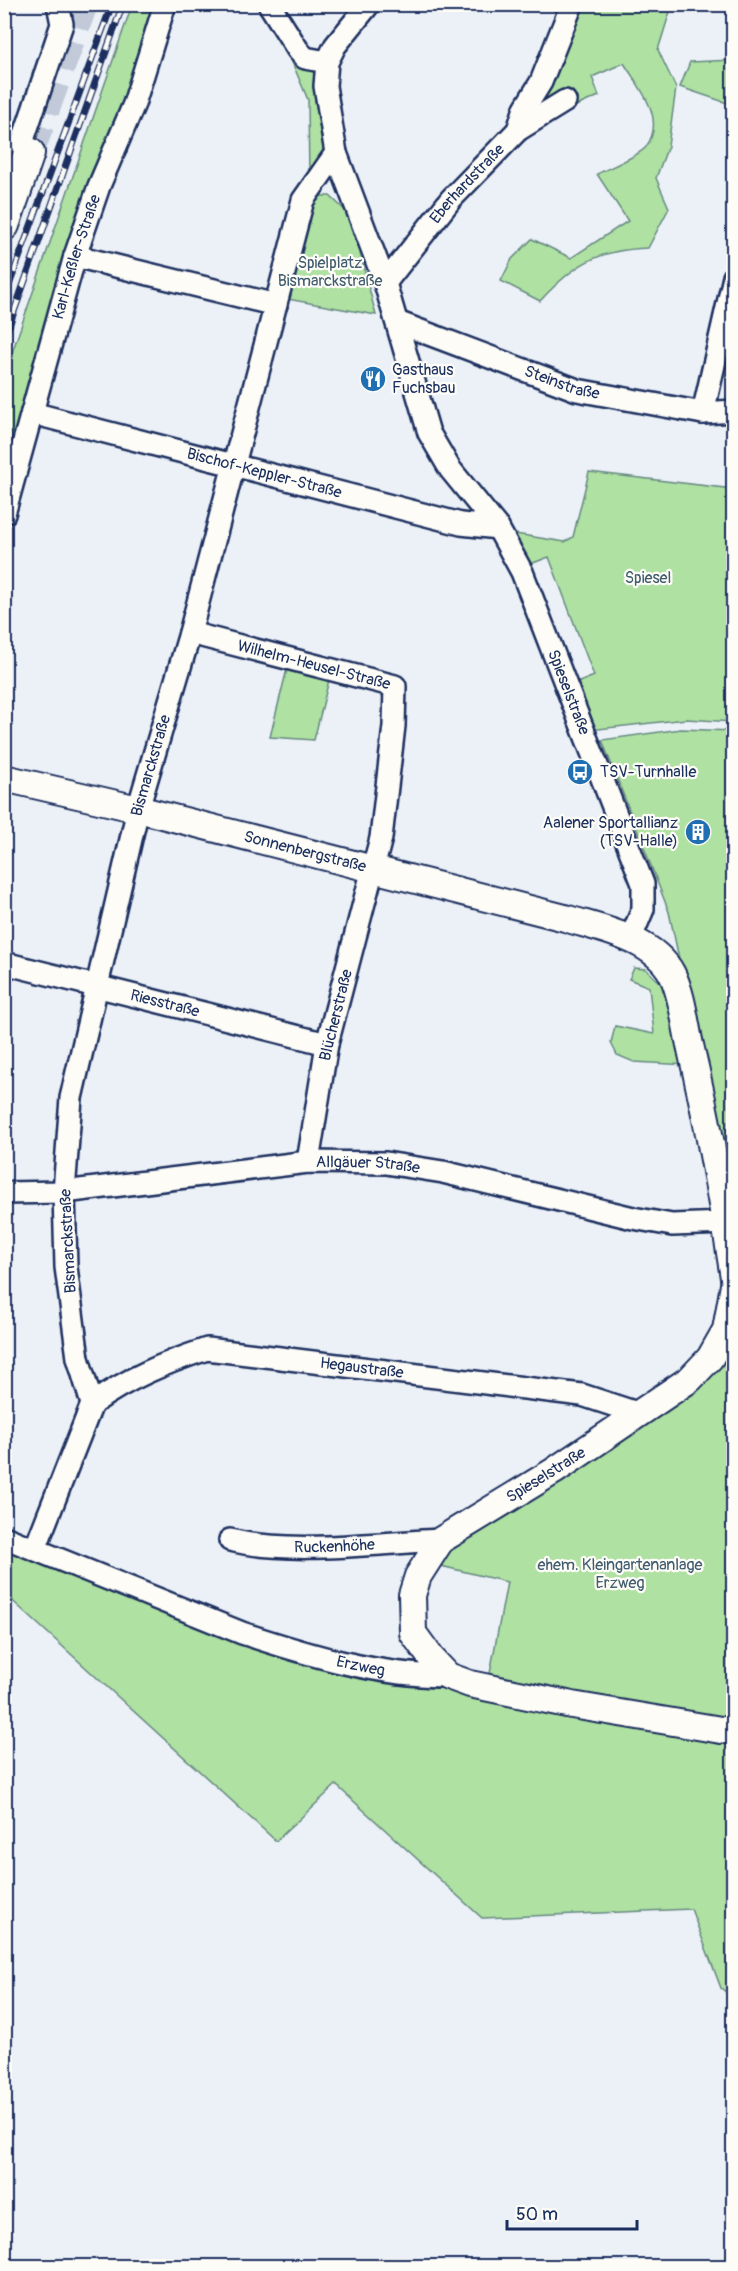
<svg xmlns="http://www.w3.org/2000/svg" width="738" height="2271" font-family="Pangolin,sans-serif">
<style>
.green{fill:#afe1a2;stroke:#658880;stroke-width:1.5}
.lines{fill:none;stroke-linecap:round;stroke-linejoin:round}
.secondary-tunnel{stroke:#c2cad9;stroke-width:30;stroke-dasharray:30 15;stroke-linecap:butt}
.minor-casing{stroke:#1b2f5e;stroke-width:26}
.tertiary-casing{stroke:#1b2f5e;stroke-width:30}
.secondary-casing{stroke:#1b2f5e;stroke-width:34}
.minor{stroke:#fdfcf7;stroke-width:21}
.tertiary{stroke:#fdfcf7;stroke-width:26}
.secondary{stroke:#fdfcf7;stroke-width:30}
.rail-casing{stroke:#1b2f5e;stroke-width:7}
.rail{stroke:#fdfcf7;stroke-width:4.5;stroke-dasharray:14;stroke-linecap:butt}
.labels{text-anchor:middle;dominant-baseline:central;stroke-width:4.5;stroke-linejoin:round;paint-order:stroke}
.street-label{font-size:16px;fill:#1b2f5e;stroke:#fdfcf7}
.park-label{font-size:16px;fill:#405c6f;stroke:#fdfcf7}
.poi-label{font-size:16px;fill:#1b2f5e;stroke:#fdfcf7;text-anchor:start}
</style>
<rect width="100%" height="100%" fill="#ecf1f8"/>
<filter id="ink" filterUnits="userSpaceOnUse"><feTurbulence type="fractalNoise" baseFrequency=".0167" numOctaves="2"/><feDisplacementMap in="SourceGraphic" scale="12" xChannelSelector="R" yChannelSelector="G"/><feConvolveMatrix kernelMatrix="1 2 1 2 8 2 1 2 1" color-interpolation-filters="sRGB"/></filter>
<g filter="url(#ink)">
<g class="green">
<polygon points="132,5 161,5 5,504 5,373"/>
<path d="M577,5H672L658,50L676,88L668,146L656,178L669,208L648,248C597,250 574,264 540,301L501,281L512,259L532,239L571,258L628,221L597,174C608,168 639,156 646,147C667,118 639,88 624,63L592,77L599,96L574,107L565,93L530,114Z"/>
<polygon points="286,48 323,65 328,151 309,182 308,100"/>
<polygon points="733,60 733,105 680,87 690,62"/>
<polygon points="319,196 330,196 350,215 376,315 287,299 311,205"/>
<polygon points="589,472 733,489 733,722 686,719 590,730 572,685 594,676 549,557 525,566 509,533 565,542 573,537"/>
<polygon points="288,665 330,676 314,740 270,737"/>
<polygon points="681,729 733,731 733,1194 729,1190 669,912 602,740"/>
<polygon points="634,968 646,969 666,989 687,1065 634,1062 617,1055 611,1043 615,1026 654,1034 649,987 629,979"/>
<polygon points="719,1357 733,1360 733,1723 489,1679 507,1582 437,1565 481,1520"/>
<polygon points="4,1545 362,1673 733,1735 733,1998 721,1988 691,1909 482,1918 336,1785 276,1841 5,1594"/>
</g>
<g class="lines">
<polyline class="secondary-tunnel" points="29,153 83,4"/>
<g class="minor-casing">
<g id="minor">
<polyline points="269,4 298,50 305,58 327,62"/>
<path id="s1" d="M369,4L335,46L327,62L325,86L336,153L385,283L429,433L450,469L498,528L522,572L643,884V909L630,940"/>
<polyline points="518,130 525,108 541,82 572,4"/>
<polyline points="22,143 62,24 58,4"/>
<polyline points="75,256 276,305"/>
<path id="s2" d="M385,283L451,199L518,130L565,101"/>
<path id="s3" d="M397,322L577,390L703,413L734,411"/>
<path id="s4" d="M32,413L461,524L498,528"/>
<polyline points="703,413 734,277"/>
<path id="s5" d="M4,514L75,256L99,186L134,104L165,4"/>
<path id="s6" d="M190,633L395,686L394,726L381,838L327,1044L308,1162"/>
<path id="s7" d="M4,963L327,1044"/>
<path id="s8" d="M4,1193L64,1192L308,1162L386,1163L443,1172L633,1218L672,1225L726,1223"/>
<path id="s9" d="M92,1404C128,1378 165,1363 207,1349L582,1395L640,1414"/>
<path id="s10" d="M4,1537L242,1633C309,1655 378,1676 448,1676"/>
<path id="s11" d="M230,1540C290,1555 377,1543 441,1540"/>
<path id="s12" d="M35,1549L92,1404L78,1358L66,1267L64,1192L71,1098L138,809L190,633L303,200L336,153"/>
</g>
</g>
<g class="tertiary-casing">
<g id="tertiary">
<path id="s13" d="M4,778L138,809L565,918C600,929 653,938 672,974C682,994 685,1023 690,1045C708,1122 722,1200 734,1278"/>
<polyline points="734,1285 726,1330 710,1358 690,1379 554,1471 441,1540 418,1576 412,1595 413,1633 432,1659 448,1676 470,1684 572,1705 721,1730 734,1730"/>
</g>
</g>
<g class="secondary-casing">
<polyline id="secondary" points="4,225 29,153"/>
</g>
<use href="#minor" class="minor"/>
<use href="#tertiary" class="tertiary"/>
<use href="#secondary" class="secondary"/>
<g class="rail-casing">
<g id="rail">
<polyline points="4,299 112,4"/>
<polyline points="4,340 123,4"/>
</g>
</g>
<use href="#rail" class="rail"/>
</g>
</g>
<defs>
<g id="restaurant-disc" transform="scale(1.35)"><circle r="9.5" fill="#1f6fb2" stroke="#fdfcf7"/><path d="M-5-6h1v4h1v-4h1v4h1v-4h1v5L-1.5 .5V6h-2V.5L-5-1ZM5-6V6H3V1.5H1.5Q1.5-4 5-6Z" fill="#fff"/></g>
<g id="bus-disc" transform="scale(1.35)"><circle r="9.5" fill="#1f6fb2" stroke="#fdfcf7"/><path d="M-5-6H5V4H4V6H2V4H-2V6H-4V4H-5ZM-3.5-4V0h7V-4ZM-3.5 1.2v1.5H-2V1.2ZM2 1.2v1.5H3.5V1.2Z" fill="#fff"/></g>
<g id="building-disc" transform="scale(1.35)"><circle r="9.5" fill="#1f6fb2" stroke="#fdfcf7"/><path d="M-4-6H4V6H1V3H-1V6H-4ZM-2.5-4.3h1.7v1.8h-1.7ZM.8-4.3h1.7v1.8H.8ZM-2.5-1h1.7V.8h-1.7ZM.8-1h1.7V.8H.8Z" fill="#fff"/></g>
</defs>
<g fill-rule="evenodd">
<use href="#restaurant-disc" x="373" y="379"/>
<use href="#bus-disc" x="580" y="772"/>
<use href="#building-disc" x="698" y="832"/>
</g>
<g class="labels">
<g class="street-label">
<text stroke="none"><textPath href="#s2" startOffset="129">Eberhardstraße</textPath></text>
<text stroke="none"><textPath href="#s5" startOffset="267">Karl-Keßler-Straße</textPath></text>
<text stroke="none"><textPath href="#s3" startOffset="176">Steinstraße</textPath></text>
<text stroke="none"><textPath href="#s4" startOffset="240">Bischof-Keppler-Straße</textPath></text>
<text stroke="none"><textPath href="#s6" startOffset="128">Wilhelm-Heusel-Straße</textPath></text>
<text stroke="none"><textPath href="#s1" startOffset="756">Spieselstraße</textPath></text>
<text stroke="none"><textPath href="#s12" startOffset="807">Bismarckstraße</textPath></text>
<text stroke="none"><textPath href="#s13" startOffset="310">Sonnenbergstraße</textPath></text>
<text stroke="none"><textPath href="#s7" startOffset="166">Riesstraße</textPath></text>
<text transform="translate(336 1015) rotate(-76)">Blücherstraße</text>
<text stroke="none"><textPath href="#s8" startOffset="366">Allgäuer Straße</textPath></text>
<text transform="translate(68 1241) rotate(-93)">Bismarckstraße</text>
<text stroke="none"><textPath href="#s9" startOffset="284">Hegaustraße</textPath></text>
<text transform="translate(546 1475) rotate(-32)">Spieselstraße</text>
<text stroke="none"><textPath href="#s11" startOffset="105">Ruckenhöhe</textPath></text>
<text stroke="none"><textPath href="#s10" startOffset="380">Erzweg</textPath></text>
</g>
<g class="park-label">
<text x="330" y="263">Spielplatz<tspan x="330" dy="18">Bismarckstraße</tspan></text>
<text x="648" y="578">Spiesel</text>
<text x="620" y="1565">ehem. Kleingartenanlage<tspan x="620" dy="18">Erzweg</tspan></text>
</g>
<g class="poi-label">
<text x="392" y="370">Gasthaus<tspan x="392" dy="18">Fuchsbau</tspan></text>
<text x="600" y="772">TSV-Turnhalle</text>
<text x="678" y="823" text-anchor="end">Aalener Sportallianz<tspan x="678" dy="18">(TSV-Halle)</tspan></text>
</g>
</g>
<rect width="738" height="2271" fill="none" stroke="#fdfcf7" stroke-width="24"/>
<rect x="12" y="12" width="714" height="2247" fill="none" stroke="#1b2f5e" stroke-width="2" filter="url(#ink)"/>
<path d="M507 2220v9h130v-9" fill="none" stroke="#1b2f5e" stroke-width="3"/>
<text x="516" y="2220" font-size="18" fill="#1b2f5e" stroke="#fdfcf7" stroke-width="4.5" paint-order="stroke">50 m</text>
</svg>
